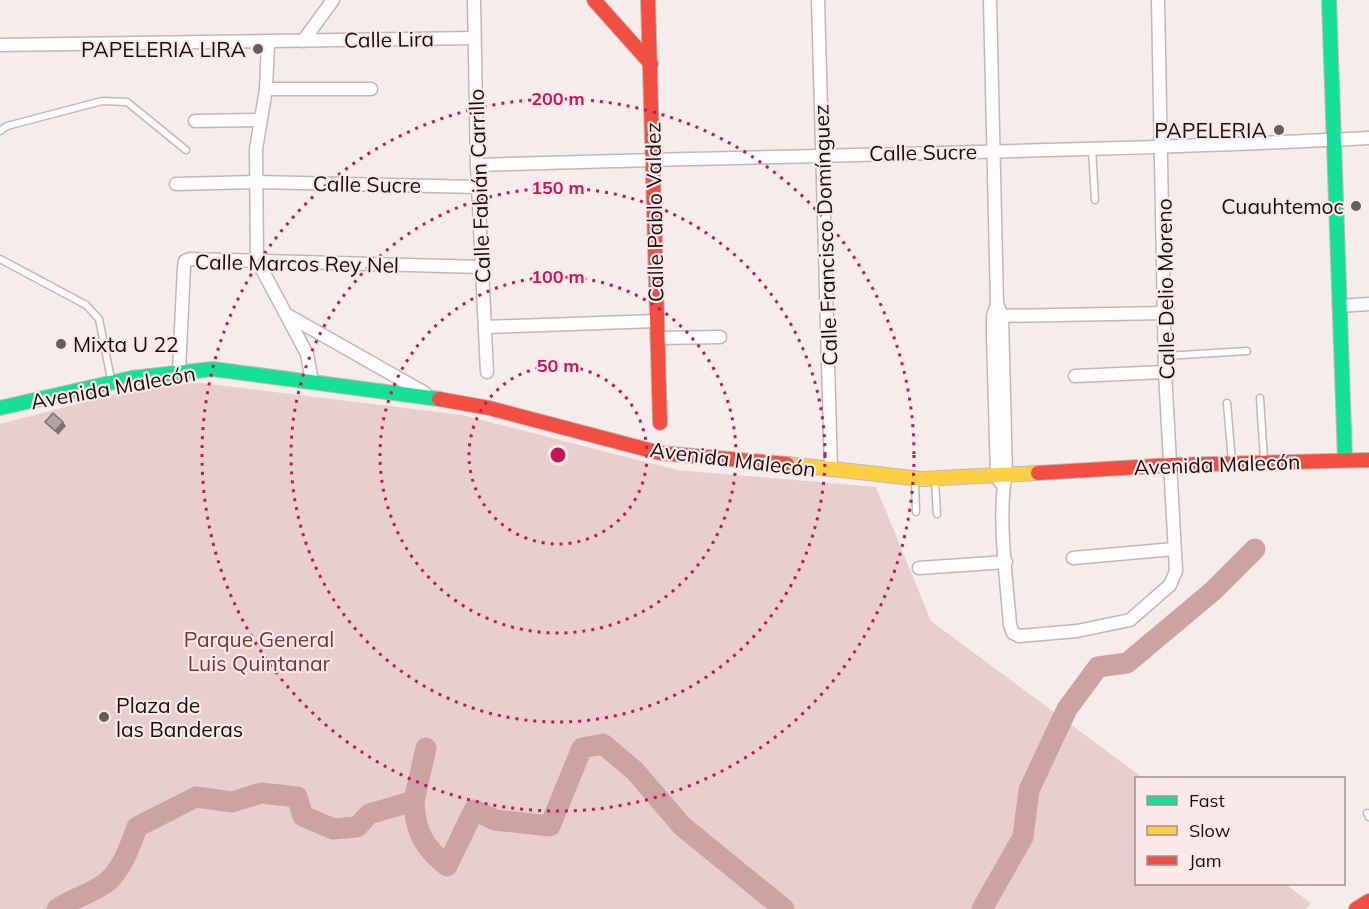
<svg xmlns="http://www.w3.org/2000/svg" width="1369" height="909" font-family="Mulish,sans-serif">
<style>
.green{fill:#e8cecd}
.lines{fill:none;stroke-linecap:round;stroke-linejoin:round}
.river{stroke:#cda3a2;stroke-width:21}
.lane-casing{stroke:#c2b7b6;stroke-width:9}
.street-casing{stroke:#c2b7b6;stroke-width:15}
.fast-casing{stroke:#c2b7b6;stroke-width:16}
.slow-casing{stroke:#c2b7b6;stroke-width:16}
.jam-casing{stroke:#c2b7b6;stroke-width:16}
.lane{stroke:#fefcfc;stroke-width:6}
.street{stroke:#fefcfc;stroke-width:12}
.fast{stroke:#16e098;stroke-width:14}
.slow{stroke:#ffcf43;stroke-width:14}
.jam{stroke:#f24e42;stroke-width:14}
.shaded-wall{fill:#7d7272}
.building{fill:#b2a3a3;stroke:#7d7272;stroke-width:1.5}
.ring{fill:none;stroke:#c2185b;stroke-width:3;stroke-dasharray:3 6}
.poi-dot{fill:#685c5c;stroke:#fae9e8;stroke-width:2}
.labels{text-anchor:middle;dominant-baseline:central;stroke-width:4.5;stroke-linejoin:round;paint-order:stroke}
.street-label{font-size:21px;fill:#1b0e0e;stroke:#fae9e8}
.poi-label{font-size:21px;fill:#1b0e0e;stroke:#fae9e8;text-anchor:end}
.park-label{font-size:21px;fill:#793435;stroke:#fae9e8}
.centre{fill:#c2185b;stroke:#fae9e8;stroke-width:3}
.ring-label{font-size:18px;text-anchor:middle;font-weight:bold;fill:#c2185b;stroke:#fae9e8;stroke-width:4.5;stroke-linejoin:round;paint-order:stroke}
</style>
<rect width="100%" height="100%" fill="#f6ecec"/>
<polygon class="green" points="202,383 462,415 677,470 876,487 931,621 1143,778 1136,778 1136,884 1285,884 1311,903 1306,909 0,909 0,424 147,386"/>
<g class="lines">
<g class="river">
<path d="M414,801C415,832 424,847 447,866L474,810L495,820L550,826L582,748L603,744L635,771L682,826L784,909"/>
<path d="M57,909C71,899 95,892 107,882C123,868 130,846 137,827L196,797L232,802L261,793L297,797L303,816L333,829L357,827L369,814L414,801L426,748"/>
<polyline points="982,909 1023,837 1029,790 1067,709 1098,667 1127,663 1213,591 1255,549"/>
</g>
<g class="lane-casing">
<g id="lane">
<polyline points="0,131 7,126 102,101 127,102 186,150"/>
<polyline points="1092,149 1095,200"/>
<polyline points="0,259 86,305 99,319 111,379"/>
<polyline points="1165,356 1247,351"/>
<polyline points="1260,398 1264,460"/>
<polyline points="1227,403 1232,462"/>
<polyline points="915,481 916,512"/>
<polyline points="935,482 937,514"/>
<polyline points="1367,813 1369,817"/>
</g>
</g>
<g class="street-casing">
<g id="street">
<polyline points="474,0 477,165 487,372"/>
<polyline points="818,0 831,470"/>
<path d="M990,0L997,304L1002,316L1006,475C997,514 1007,583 1010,625L1013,633L1019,636L1077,631L1130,620L1170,585L1176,571L1165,372L1158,0"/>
<polyline points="303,41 333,0"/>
<polyline points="268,43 266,89 256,149 257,260 307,354 312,381"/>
<polyline points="0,45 474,38"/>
<polyline points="266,89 371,89"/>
<polyline points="195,121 259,120"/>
<path d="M477,165C774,155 1072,153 1369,138"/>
<polyline points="176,184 257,182 478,187"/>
<polyline points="997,304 993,316 993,335 997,475 1000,482"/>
<polyline points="1339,306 1369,304"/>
<polyline points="289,316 425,393"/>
<polyline points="995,316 1165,313"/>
<polyline points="485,327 656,321"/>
<polyline points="657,338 720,337"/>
<polyline points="179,370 184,267 185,261 190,259 482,267"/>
<polyline points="1075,376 1165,372"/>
<polyline points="1073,558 1174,549"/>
<polyline points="919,568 1006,562"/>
</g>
</g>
<g class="fast-casing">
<g id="fast">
<polyline points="1329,0 1345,459"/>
<polyline points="0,408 132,378 213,369 439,399"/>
</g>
</g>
<g class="slow-casing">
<polyline id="slow" points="787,464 922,479 1038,473"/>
</g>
<g class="jam-casing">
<g id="jam">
<polyline points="594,0 651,64"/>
<polyline points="648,0 660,423"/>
<polyline points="439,399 489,408 660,453 787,464"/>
<polyline points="1038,473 1172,465 1369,460"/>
<polyline points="1356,909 1369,901"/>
</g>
</g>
<use href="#lane" class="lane"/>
<use href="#street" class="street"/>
<use href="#fast" class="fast"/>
<use href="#slow" class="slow"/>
<use href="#jam" class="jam"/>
</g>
<polygon class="shaded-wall" points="63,422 66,426 58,435 55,431"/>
<polygon class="building" points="53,413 63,422 55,431 45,422"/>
<g class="ring">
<circle cx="558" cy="455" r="89"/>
<circle cx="558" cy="455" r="178"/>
<circle cx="558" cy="455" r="267"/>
<circle cx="558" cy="455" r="356"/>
</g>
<g class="poi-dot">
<circle cx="258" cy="49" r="6"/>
<circle cx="1279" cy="130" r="6"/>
<circle cx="1356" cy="206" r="6"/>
<circle cx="61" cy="344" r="6"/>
<circle cx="104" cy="717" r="6"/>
</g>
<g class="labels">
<g class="street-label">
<text transform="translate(389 39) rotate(-1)">Calle Lira</text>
<text transform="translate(923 152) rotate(-1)">Calle Sucre</text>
<text transform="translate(367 184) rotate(1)">Calle Sucre</text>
<text transform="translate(479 186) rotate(-92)">Calle Fabián Carrillo</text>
<text transform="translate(654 212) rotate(-91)">Calle Pablo Valdez</text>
<text transform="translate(825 235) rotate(-92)">Calle Francisco Domínguez</text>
<text transform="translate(297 263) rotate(1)">Calle Marcos Rey Nel</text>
<text transform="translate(1165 289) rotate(-91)">Calle Delio Moreno</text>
<text transform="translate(113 387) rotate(-10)">Avenida Malecón</text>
<text transform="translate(733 459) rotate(7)">Avenida Malecón</text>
<text transform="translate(1217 464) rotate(-2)">Avenida Malecón</text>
</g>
<g class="poi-label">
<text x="246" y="49">PAPELERIA LIRA</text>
<text x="1267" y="130">PAPELERIA</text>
<text x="1344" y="206">Cuauhtemoc</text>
<text x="73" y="344" text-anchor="start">Mixta U 22</text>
<text x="116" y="705" text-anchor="start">Plaza de<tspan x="116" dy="24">las Banderas</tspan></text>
</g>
<g class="park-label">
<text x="259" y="639">Parque General<tspan x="259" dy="24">Luis Quintanar</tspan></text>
</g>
</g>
<circle cx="558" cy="455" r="9" class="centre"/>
<g class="ring-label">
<text x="558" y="105">200 m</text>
<text x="558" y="194">150 m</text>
<text x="558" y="283">100 m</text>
<text x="558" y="372">50 m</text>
</g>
<rect x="1135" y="777" width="210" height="108" fill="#fae9e8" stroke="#a19191" stroke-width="1.5"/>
<rect x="1147" y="796" width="30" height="9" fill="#16e098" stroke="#a19191" stroke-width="1.5"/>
<text x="1189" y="807" font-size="18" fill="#1b0e0e">Fast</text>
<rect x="1147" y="826" width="30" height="9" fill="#ffcf43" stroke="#a19191" stroke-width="1.5"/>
<text x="1189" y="837" font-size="18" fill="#1b0e0e">Slow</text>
<rect x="1147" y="856" width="30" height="9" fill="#f24e42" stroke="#a19191" stroke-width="1.5"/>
<text x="1189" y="867" font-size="18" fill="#1b0e0e">Jam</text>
</svg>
